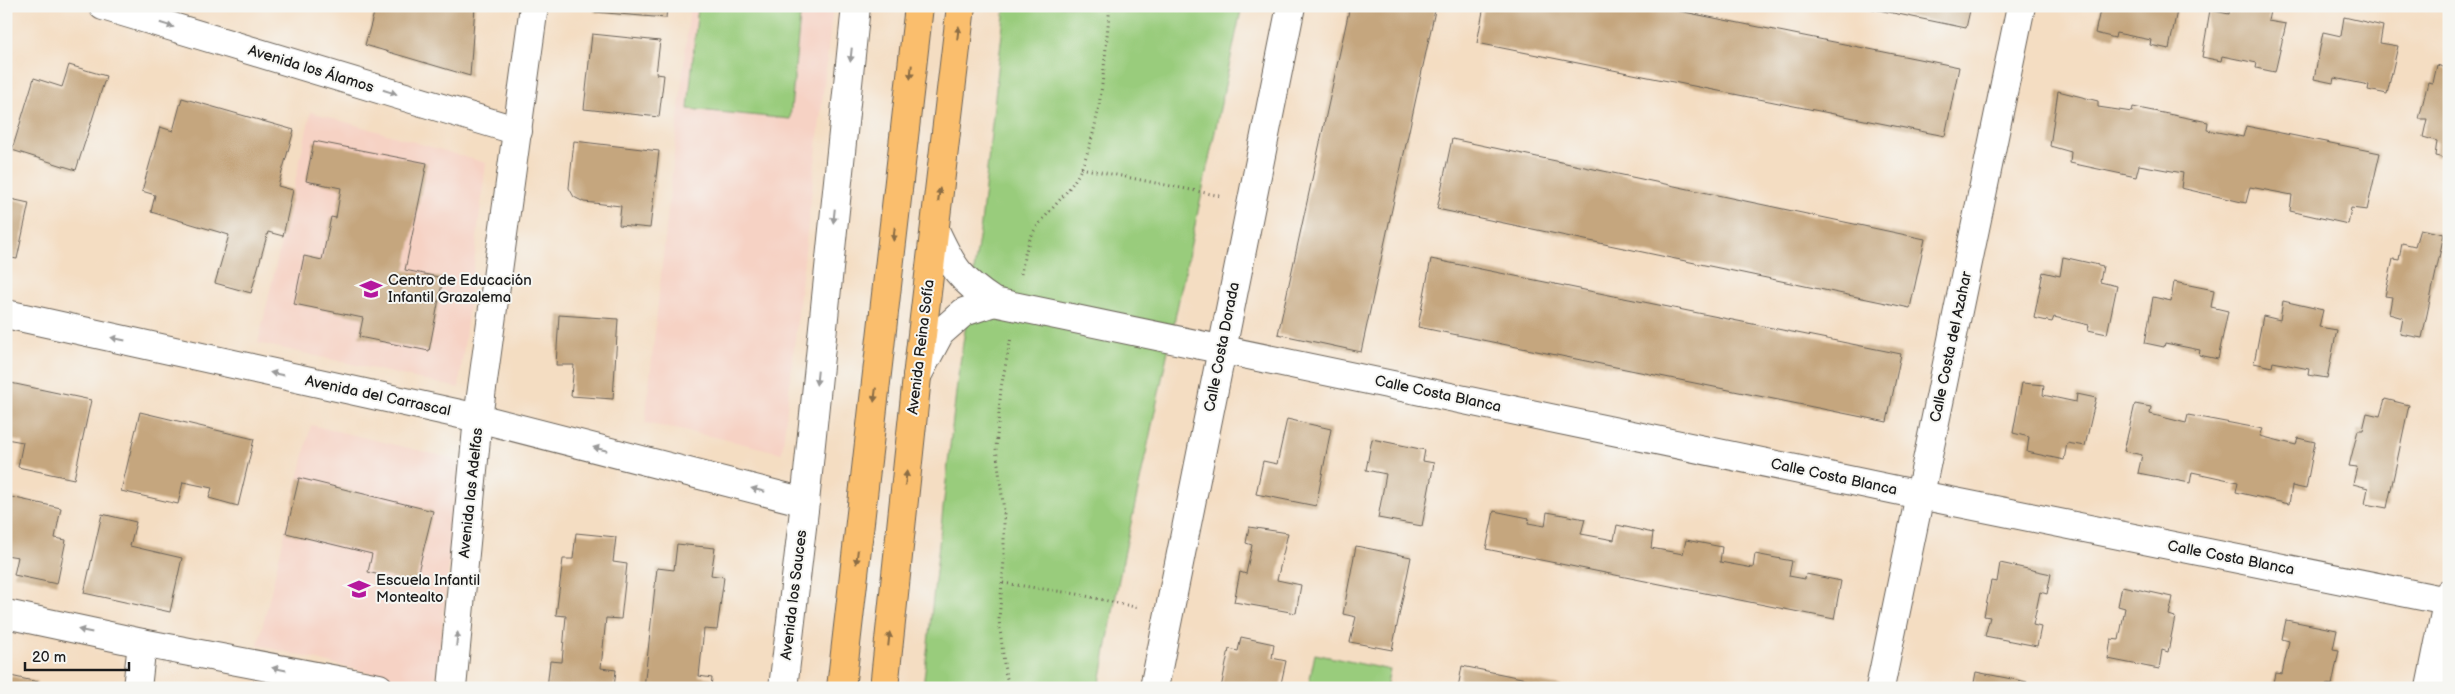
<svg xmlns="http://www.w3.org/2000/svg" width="2455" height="694" font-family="'Balsamiq Sans',sans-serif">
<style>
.built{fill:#f6d2c4}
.green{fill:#99cc7c;stroke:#5a744c}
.building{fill:#c5a67e}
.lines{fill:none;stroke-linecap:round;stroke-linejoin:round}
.minor-casing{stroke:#686056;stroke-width:30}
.tertiary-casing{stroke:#686056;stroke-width:30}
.primary-casing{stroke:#686056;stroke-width:30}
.path{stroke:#686056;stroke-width:3;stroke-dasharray:1 4;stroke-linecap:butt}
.minor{stroke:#fff;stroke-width:28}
.tertiary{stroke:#fff;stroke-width:28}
.primary{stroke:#fabe6d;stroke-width:28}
.oneway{fill:#999}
.oneway2{fill:#8b6d44}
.labels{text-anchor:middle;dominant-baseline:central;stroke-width:4;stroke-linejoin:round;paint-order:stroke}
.street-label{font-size:15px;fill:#1c1c1c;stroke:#f6f6f2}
.poi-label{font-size:15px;fill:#1c1c1c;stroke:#f6f6f2;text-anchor:start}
</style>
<rect width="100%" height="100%" fill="#f6f6f2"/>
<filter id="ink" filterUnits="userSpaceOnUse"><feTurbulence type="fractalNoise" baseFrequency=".02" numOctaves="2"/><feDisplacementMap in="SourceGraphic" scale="10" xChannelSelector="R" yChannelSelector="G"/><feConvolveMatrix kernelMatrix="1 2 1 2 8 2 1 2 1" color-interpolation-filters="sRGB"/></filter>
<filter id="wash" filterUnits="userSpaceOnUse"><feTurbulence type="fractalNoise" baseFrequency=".0096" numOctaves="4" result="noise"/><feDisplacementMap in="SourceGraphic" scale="20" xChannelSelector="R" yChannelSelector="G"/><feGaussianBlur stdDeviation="1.12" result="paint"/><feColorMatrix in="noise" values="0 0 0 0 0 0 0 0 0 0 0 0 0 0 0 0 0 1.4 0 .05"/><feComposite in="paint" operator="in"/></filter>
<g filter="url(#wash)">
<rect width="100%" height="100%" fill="#f4ddc2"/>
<g class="built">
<polygon points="690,6 833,6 782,453 719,438 645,423"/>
<polygon points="311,112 486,163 459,388 258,343"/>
<polygon points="311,425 451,458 459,467 437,676 421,686 258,645"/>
</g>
<g class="green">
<polygon points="698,6 801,6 790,119 688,109"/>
<polygon points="1005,6 1242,6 1119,579 1099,688 923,688 957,383 981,224"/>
<polygon points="1315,654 1390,670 1386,688 1308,688"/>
</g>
<g id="blocks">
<g class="building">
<polygon points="376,6 475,6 470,76 365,45"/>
<polygon points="595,6 667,6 666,18 594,12"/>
<polygon points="1350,6 1436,6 1361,352 1278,334"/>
<polygon points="1484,6 1654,6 1959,67 1945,136 1477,43"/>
<polygon points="1859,6 1971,6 1966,28"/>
<polygon points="2101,6 2178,6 2169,49 2150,45 2151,40 2116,33 2115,38 2095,33"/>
<polygon points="2230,6 2271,6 2268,21 2286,24 2275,72 2256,68 2257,63 2222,56 2221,61 2202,57 2210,10 2229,14"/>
<polygon points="2344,17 2383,26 2380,43 2398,46 2387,94 2368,90 2369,85 2334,78 2333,83 2314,79 2323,32 2341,36"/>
<polygon points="592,34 660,41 656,74 664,75 659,117 584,109"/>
<polygon points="69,65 106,76 76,170 12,150 34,78 62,87"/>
<polygon points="2437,65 2449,69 2449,159 2435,156 2437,141 2423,137 2427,119 2419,119 2428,82 2433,83"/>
<polygon points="2058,91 2098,101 2098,107 2132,112 2133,107 2208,122 2207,130 2243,137 2246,126 2380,153 2367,210 2351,208 2348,224 2290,211 2292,195 2250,187 2246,203 2181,188 2183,173 2139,165 2136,177 2070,163 2071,152 2050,146"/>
<polygon points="182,98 294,130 278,186 293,190 283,236 268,232 251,293 215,283 229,235 151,212 155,195 142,191 160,127 173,131"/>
<polygon points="1452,139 1925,239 1910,308 1437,209"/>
<polygon points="314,141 427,163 405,270 443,278 429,351 359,337 363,318 294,304 304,256 322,260 331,217 336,218 341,188 306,181"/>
<polygon points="574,141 659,151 650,228 619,225 621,206 584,202 574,197 569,188"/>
<polygon points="6,198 29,203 17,259 6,257"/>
<polygon points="2420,229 2444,234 2422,338 2400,334 2403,318 2389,314 2392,297 2385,296 2393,259 2399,260 2402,243 2415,246"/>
<polygon points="2063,257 2103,266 2100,282 2117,286 2107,334 2088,330 2089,325 2054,317 2052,322 2034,318 2043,272 2060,276"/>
<polygon points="1431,259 1901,354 1887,422 1418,327"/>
<polygon points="2174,282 2214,290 2211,307 2228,311 2218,359 2199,355 2200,350 2165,343 2164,347 2145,343 2153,297 2171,301"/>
<polygon points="2283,301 2323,310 2319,327 2337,330 2327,378 2308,375 2309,369 2273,362 2272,367 2254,363 2263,316 2280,320"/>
<polygon points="559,315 618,319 613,399 571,396 574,365 556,365"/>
<polygon points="6,382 91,400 74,479 18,467 23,442 6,439"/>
<polygon points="2022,383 2044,385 2043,395 2076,402 2077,394 2096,398 2085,446 2067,443 2064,460 2027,452 2029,437 2013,433"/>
<polygon points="2385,399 2409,405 2387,508 2365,504 2368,488 2353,484 2357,467 2349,466 2358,430 2363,430 2367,413 2380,416"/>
<polygon points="2135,404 2151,407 2150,414 2186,423 2188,415 2263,429 2260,436 2296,445 2298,438 2315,442 2306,489 2292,486 2289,504 2236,492 2238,482 2192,472 2190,483 2138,473 2142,455 2124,451"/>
<polygon points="140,412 254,439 238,506 209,498 212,488 183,482 178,504 121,491"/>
<polygon points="1287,419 1331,429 1316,506 1256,494 1263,461 1277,464"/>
<polygon points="1372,439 1425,450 1423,461 1434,463 1422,526 1378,518 1386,474 1366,470"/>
<polygon points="299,478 433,511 415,584 368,572 372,554 286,533"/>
<polygon points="6,496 61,508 55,538 66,540 57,584 14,575 18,557 6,555"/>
<polygon points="1494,511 1529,518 1528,523 1545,526 1547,512 1585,519 1581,534 1614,540 1617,525 1653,533 1651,548 1683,554 1686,540 1722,547 1720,562 1753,568 1755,554 1792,561 1789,576 1805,579 1806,574 1841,581 1834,619 1486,549"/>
<polygon points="102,514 136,522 130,546 182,558 170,612 84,593"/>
<polygon points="1249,527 1288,533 1277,580 1301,585 1296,613 1234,602 1240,572 1246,574 1252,545 1246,543"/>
<polygon points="576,533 616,537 613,562 627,564 621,619 606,618 601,668 616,670 614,688 547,688 550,661 562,662 566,616 556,615 563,559 573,559"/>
<polygon points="677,544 715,548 711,575 724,577 717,630 704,629 699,676 712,678 711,688 644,688 657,568 674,570"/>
<polygon points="1356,546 1411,557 1392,650 1350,642 1356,617 1343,614"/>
<polygon points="2000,563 2051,574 2047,594 2040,592 2033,625 2041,627 2037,646 1985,636 1990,617 1984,616 1991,581 1997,582"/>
<polygon points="2122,586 2173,597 2169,615 2175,617 2168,652 2162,650 2159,669 2108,659 2111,639 2119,640 2125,608 2118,606"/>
<polygon points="2286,620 2337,630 2333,649 2339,650 2332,685 2326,684 2325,688 2272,688 2275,673 2282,674 2289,641 2282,639"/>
<polygon points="1241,637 1274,644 1272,658 1286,661 1280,688 1221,688 1229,649 1238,651"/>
<polygon points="1462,666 1566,687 1566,688 1458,688"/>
<polygon points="1976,672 2027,682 2026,688 1973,688"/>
<polygon points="6,675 38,682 37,688 6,688"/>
</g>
</g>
</g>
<g filter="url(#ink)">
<use href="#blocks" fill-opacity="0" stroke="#686056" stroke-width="1"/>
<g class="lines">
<g class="minor-casing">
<g id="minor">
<path d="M935,230C952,267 960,280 994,302L1920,495L2447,601"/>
<polyline points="6,314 478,418 805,502"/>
<polyline points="917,376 940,333 964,312 994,302"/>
<polyline points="6,614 142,643 379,688"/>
<polyline points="137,688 142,643"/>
<polyline points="783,688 805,502 856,6"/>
<polyline points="1154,688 1291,6"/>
<polyline points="1880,688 2021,6"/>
<polyline points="2430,688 2449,593"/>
</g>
</g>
<g class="tertiary-casing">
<g id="tertiary">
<polyline points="103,6 518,131"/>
<polyline points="452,688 478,418 534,6"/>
</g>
</g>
<g class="primary-casing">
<g id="primary">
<polyline points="841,688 919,6"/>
<polyline points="884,688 917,377 961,6"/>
</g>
</g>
<g class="path">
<polyline points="1081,168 1221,196"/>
<path d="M1021,274C1023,260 1028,239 1036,228C1051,208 1072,190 1082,167C1103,116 1104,60 1110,6"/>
<polyline points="1003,583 1077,594 1139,608"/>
<polyline points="1010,688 1005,672 999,620 1004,560 1004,511 996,448 1001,388 1011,337"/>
</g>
<use href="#minor" class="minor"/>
<use href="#tertiary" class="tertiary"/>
<use href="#primary" class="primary"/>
</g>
<defs><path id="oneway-solid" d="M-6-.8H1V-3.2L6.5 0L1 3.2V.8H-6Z" transform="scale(1.25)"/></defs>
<g class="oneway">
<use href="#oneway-solid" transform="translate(167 25) rotate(17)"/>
<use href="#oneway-solid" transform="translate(851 55) rotate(96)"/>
<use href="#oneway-solid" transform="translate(390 92) rotate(17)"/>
<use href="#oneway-solid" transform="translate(834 216) rotate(96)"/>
<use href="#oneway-solid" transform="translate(118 339) rotate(-168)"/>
<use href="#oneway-solid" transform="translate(277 374) rotate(-168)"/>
<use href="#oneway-solid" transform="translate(817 378) rotate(96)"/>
<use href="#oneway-solid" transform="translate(600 449) rotate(-166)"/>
<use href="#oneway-solid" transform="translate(758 490) rotate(-166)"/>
<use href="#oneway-solid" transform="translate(85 631) rotate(-168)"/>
<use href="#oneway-solid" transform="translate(457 639) rotate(-84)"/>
<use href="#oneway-solid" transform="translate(279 669) rotate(-169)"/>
</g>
<g class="oneway2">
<use href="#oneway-solid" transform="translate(958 33) rotate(-83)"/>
<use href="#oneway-solid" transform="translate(911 72) rotate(96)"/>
<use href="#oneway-solid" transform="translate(939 195) rotate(-83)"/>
<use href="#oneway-solid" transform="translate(894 234) rotate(96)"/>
<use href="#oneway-solid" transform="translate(875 395) rotate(97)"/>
<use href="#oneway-solid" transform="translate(906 478) rotate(-84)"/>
<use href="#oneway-solid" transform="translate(857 557) rotate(97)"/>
<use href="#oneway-solid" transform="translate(889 639) rotate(-84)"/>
</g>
</g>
<defs>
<g id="school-bare" transform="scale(1.725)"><path d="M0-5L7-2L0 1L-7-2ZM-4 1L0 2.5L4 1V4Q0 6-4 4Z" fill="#b5179e" stroke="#f6f6f2" stroke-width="2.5" paint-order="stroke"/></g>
</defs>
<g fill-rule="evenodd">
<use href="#school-bare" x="371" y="289"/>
<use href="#school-bare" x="359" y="589"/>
</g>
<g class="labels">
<g class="street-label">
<text transform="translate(311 69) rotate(17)">Avenida los Álamos</text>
<text transform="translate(921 347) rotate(-83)">Avenida Reina Sofía</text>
<text transform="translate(1222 347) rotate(-79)">Calle Costa Dorada</text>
<text transform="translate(1951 347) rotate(-78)">Calle Costa del Azahar</text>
<text transform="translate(1438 394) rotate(12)">Calle Costa Blanca</text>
<text transform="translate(378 396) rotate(12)">Avenida del Carrascal</text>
<text transform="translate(1834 477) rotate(12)">Calle Costa Blanca</text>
<text transform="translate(471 493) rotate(-84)">Avenida las Adelfas</text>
<text transform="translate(2231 558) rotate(11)">Calle Costa Blanca</text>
<text transform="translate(794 595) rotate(-83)">Avenida los Sauces</text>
</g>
<g class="poi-label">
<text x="388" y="280">Centro de Educación<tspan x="388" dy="17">Infantil Grazalema</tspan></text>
<text x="376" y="580">Escuela Infantil<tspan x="376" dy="17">Montealto</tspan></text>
</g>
</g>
<rect width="2455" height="694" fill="none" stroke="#f6f6f2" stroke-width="25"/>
<path d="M25 662v8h104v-8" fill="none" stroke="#1c1c1c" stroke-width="2.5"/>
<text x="32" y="662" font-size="15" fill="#1c1c1c" stroke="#f6f6f2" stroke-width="4" paint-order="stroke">20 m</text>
</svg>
